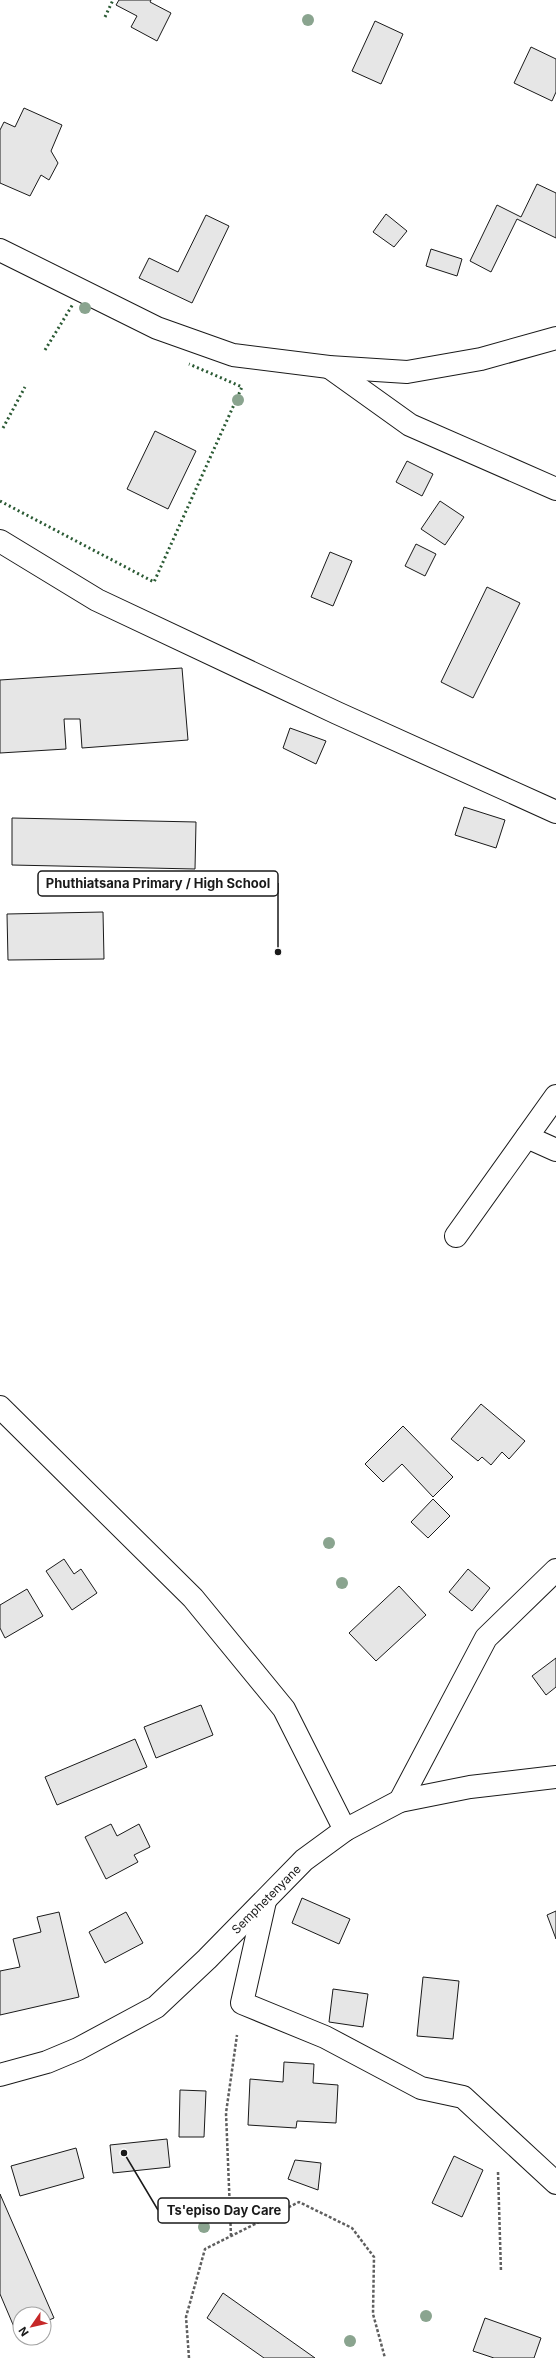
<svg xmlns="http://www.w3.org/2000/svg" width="556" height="2358" font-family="Inter,sans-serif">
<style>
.building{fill:#e6e6e6;stroke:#1a1a1a}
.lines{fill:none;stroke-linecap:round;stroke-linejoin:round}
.minor-casing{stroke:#1a1a1a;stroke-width:24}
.secondary-casing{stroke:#1a1a1a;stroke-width:24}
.path{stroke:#5f5f5f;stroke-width:2.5;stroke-dasharray:3 2;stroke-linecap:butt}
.minor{stroke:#fff;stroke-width:22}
.secondary{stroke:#fff;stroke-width:22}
.hedge{stroke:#2b5a34;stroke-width:3;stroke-dasharray:2 3;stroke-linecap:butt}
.tree{fill:#8aa48f}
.labels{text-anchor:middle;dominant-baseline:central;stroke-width:3;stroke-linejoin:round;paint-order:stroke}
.street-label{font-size:12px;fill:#1a1a1a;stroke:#fff}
.leader{fill:none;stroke:#1a1a1a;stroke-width:1.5}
.callout-dot{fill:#1a1a1a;stroke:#fff;stroke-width:1.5}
.callout{fill:#fff;stroke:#1a1a1a;stroke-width:1.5}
.callout-label{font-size:13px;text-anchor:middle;font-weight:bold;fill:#1a1a1a}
</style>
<rect width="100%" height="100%" fill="#fff"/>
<g class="building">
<polygon points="119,0 151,0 150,2 171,13 157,41 131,27 137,16 116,5"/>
<polygon points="375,21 403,34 381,84 352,71"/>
<polygon points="531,47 556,59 556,92 552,101 514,83"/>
<polygon points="24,108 62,125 51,151 58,163 49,180 41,175 30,196 0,183 0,130 4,122 15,127"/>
<polygon points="537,184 556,193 556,238 517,219 491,272 470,261 497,205 521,217"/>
<polygon points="386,214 407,231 394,247 373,232"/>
<polygon points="206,215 229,226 192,303 139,278 149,258 178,272"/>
<polygon points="431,249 462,259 457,276 426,266"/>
<polygon points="155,431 196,451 168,509 127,489"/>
<polygon points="407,461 433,474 422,496 396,482"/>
<polygon points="440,501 464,517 445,545 421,529"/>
<polygon points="416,544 436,554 425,576 405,566"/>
<polygon points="330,552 352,561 333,606 311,597"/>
<polygon points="487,587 520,603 473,698 441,682"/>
<polygon points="182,668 188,740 82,748 80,719 64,719 66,749 0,753 0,680"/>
<polygon points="290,728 326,741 316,764 283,748"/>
<polygon points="464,807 505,820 496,848 455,835"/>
<polygon points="12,818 196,822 195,869 12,865"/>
<polygon points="103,912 104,959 8,960 7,914"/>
<polygon points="481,1404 525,1441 509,1459 502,1452 491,1465 482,1457 478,1461 451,1439"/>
<polygon points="403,1426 453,1477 433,1497 402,1464 383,1482 365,1464"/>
<polygon points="433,1499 450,1516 428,1538 411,1522"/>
<polygon points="64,1559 74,1574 81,1569 97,1593 72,1610 46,1571"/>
<polygon points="468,1569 490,1588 472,1611 449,1592"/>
<polygon points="399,1586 426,1615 376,1661 349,1633"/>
<polygon points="27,1589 43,1616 5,1638 0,1628 0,1605"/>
<polygon points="556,1658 556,1687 546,1695 532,1676"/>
<polygon points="201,1705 213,1735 156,1758 144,1727"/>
<polygon points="135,1739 147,1767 57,1805 45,1777"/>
<polygon points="111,1824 117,1836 139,1824 150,1847 134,1855 138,1862 106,1879 85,1837"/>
<polygon points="302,1898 350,1919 339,1944 292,1923"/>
<polygon points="556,1911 556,1939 547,1915"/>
<polygon points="59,1912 79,1997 0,2015 0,1971 20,1967 13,1939 41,1932 37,1917"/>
<polygon points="126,1912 143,1943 105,1963 89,1932"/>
<polygon points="423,1977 459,1981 453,2039 417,2036"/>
<polygon points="333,1989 368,1994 363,2027 329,2022"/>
<polygon points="284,2062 314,2064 313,2083 338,2085 336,2123 297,2121 296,2128 248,2125 250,2079 283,2082"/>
<polygon points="180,2090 206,2091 204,2137 179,2137"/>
<polygon points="167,2139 170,2167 113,2173 110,2145"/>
<polygon points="76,2148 84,2178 20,2196 11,2166"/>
<polygon points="454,2156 483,2170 462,2217 432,2203"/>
<polygon points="295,2160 321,2163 318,2190 288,2179"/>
<polygon points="0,2194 54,2318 44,2322 44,2314 20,2314 20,2333 17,2334 0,2294"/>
<polygon points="223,2293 315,2358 264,2358 207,2318"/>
<polygon points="485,2318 541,2338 534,2358 494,2358 473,2351"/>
</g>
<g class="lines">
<g class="minor-casing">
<g id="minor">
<polyline points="0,250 157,328 233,355 329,367 407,372 481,359 556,338"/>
<polyline points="329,367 410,425 556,489"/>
<polyline points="0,541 97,600 337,713 556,812"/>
<polyline points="527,1137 556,1150"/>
<polyline points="456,1236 556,1096"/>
<polyline points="0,1407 193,1598 284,1709 345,1830"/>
<polyline points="400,1801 486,1638 556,1570"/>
<polyline points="265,1901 242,2003 325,2037 421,2088 463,2097 556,2183"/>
</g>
</g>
<g class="secondary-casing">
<polyline id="secondary" points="0,2075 47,2062 78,2049 156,2007 207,1959 304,1860 345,1830 400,1801 470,1787 556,1777"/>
</g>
<g class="path">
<polyline points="498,2172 501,2272"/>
<polyline points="231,2236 226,2113 237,2035"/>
<polyline points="189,2358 186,2317 205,2249 299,2202 352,2228 374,2257 373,2314 385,2358"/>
</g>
<use href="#minor" class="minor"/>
<use href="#secondary" class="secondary"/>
<g class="hedge">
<polyline points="105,17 113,0"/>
<polyline points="45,350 73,304"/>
<polyline points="3,428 25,387"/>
<polyline points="0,501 154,582 242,387 189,364"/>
</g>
</g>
<g class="tree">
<circle cx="308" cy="20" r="6"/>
<circle cx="85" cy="308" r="6"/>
<circle cx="238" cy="400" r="6"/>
<circle cx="329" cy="1543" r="6"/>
<circle cx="342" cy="1583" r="6"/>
<circle cx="204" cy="2227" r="6"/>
<circle cx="426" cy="2316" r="6"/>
<circle cx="350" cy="2341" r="6"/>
</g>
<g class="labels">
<g class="street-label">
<text transform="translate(266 1899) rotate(-45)">Semphetenyane</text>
</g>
</g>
<path class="leader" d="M278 952L278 883M124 2153L158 2210"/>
<g class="callout-dot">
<circle cx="278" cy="952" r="4"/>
<circle cx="124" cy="2153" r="4"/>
</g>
<g class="callout">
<rect x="38" y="871" width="240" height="25" rx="4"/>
<rect x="158" y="2198" width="131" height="25" rx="4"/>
</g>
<g class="callout-label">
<text x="158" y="888">Phuthiatsana Primary / High School</text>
<text x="224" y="2215">Ts'episo Day Care</text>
</g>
<g transform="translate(32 2326) rotate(236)"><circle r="19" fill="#ffffff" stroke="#a3a3a3"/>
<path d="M0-3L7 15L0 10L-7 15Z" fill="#c62828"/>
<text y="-6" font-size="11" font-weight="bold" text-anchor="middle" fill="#1a1a1a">N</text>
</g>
</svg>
